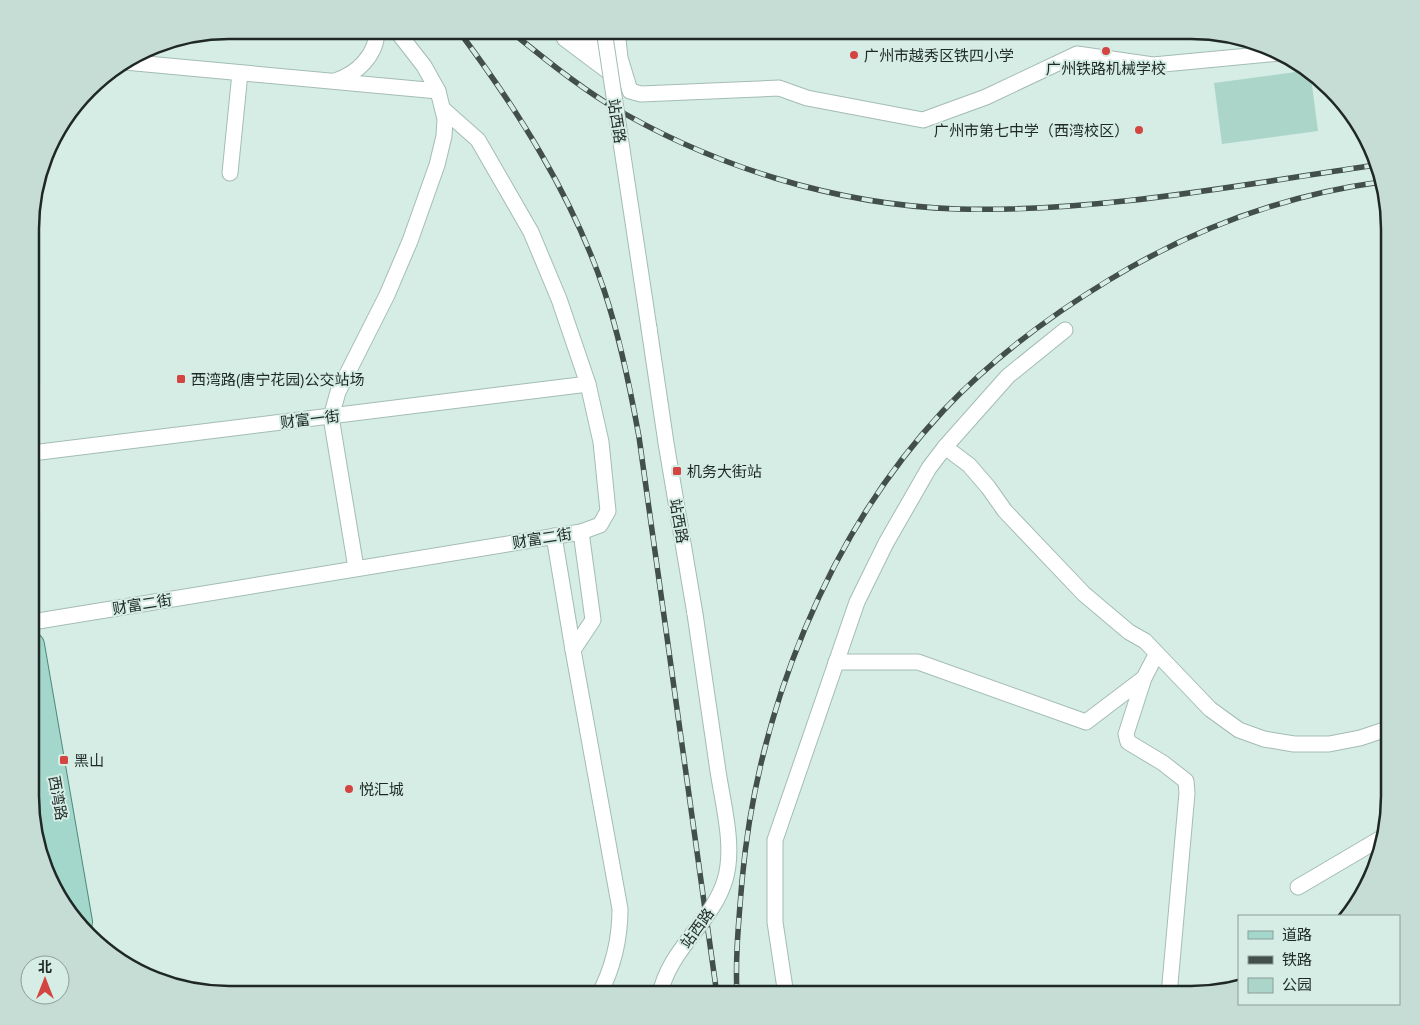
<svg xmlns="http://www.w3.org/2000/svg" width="1420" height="1025" font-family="'PT Sans','Noto Sans SC',sans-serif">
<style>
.green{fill:#acd5c9}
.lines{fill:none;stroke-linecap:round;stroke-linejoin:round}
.street-casing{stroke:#a4bcb5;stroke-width:17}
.primary-casing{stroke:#4e897a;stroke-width:26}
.street{stroke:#fff;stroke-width:15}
.primary{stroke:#a4d7cb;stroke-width:24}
.rail-casing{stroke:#434f4b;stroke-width:5.5}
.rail{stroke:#d5ede5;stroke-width:4;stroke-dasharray:11;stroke-linecap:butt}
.street-bridge-casing{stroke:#a4bcb5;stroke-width:17;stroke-linecap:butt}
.street-bridge{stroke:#fff;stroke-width:15}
.poi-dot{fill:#d34540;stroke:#d5ede5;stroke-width:2}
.labels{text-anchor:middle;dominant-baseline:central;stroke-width:4;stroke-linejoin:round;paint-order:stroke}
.poi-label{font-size:15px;fill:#1f2825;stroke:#d5ede5;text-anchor:start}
.street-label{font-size:15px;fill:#1f2825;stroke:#d5ede5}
.rim{fill:none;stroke:#1f2825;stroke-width:2.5}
</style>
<rect width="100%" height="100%" fill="#d5ede5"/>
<polygon class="green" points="1310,70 1318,131 1222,144 1214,83"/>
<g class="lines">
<g class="street-casing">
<g id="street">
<polyline points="560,30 565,39 609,72"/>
<polyline points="577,30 615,64"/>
<polyline points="617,30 620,58 630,91 641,94 779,88 807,98 923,120 986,97 1077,54 1153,65 1280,53"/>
<polyline points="125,62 438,91"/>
<path d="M335,81C357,74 377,55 377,30"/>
<polyline points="230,173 240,73"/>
<polyline points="649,328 666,443 695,614"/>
<polyline points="945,447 969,465 988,487 1005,511 1084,594 1129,632 1145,641 1210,709 1239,730 1264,739 1294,744 1329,744 1360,738 1390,728"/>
<polyline points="32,453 588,384"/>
<path d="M581,532L593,620L573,650L620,909C620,939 613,968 599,995"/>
<polyline points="554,536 573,650"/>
<polyline points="356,568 331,417 338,392 387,295 410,241 437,165 444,136 445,119 438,91 424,66 396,30"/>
<polyline points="32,622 581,532 600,525 608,511 601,442 588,384 559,299 531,232 478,140 443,109"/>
<polyline points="1156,655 1144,678 1126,734 1128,742 1163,763 1186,781 1187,793 1169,995"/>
<polyline points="836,662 918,662 1086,722 1144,678"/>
<polyline points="1298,887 1383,837"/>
<polyline points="786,995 775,922 775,840 857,602 886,543 929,468 945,447 1008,376 1065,330"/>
</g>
</g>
<g class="primary-casing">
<g id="primary">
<polyline points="32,645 80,922"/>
<polyline points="32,762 52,882"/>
</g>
</g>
<use href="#street" class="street"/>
<use href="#primary" class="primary"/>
<g class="rail-casing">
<g id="rail">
<path d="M458,30C517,109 572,195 604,290C620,338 630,387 639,437L717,995"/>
<path d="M509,30C541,56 573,82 608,104C711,166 836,205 957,209C1097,213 1238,185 1376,165"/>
<path d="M737,995C735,957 739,918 742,881C757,713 827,535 943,411C992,359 1048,317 1109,280C1191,230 1284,195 1381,182"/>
</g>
</g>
<use href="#rail" class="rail"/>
<g class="street-bridge-casing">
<g id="street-bridge">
<polyline points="604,30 649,328"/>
<path d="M660,995C668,950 712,923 725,880C735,847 723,805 718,771C710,719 703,666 695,614"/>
</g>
</g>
<use href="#street-bridge" class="street-bridge"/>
</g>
<g class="poi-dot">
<circle cx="1106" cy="51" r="5"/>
<circle cx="854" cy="55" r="5"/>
<circle cx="1139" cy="130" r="5"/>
<rect x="176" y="374" width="10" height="10" rx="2.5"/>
<rect x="672" y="466" width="10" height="10" rx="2.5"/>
<rect x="59" y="755" width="10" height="10" rx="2.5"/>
<circle cx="349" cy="789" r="5"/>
</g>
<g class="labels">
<g class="poi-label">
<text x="864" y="55">广州市越秀区铁四小学</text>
<text x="1106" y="68" text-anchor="middle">广州铁路机械学校</text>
<text x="1129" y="130" text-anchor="end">广州市第七中学（西湾校区）</text>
<text x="191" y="379">西湾路(唐宁花园)公交站场</text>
<text x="687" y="471">机务大街站</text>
<text x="74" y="760">黑山</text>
<text x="359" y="789">悦汇城</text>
</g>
<g class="street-label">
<text transform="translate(617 121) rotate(81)">站西路</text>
<text transform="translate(310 419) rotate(-7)">财富一街</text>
<text transform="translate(679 521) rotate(80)">站西路</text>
<text transform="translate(542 538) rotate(-9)">财富二街</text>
<text transform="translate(142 604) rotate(-9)">财富二街</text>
<text transform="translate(58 798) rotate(80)">西湾路</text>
<text transform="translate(697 928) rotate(-54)">站西路</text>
</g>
</g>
<path d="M0 0H1420V1025H0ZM229 39H1191A190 190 0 0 1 1381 229V796A190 190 0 0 1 1191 986H229A190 190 0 0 1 39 796V229A190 190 0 0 1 229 39Z" fill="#c6ddd6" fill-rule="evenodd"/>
<path class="rim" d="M229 39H1191A190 190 0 0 1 1381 229V796A190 190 0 0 1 1191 986H229A190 190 0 0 1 39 796V229A190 190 0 0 1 229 39Z"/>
<rect x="1238" y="915" width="162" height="90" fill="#d5ede5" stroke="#8c9e98"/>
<rect x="1248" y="931" width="25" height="8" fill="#a4d7cb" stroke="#8c9e98"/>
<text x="1282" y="940" font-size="15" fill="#1f2825">道路</text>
<rect x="1248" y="956" width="25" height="8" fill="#434f4b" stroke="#8c9e98"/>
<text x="1282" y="965" font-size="15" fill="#1f2825">铁路</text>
<rect x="1248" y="978" width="25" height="15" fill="#acd5c9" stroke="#8c9e98"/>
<text x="1282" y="990" font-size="15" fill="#1f2825">公园</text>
<g transform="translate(45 980)"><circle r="24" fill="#d5ede5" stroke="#8c9e98"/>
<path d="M0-4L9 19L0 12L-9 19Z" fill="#d34540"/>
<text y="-8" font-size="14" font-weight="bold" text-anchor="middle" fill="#1f2825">北</text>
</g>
</svg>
